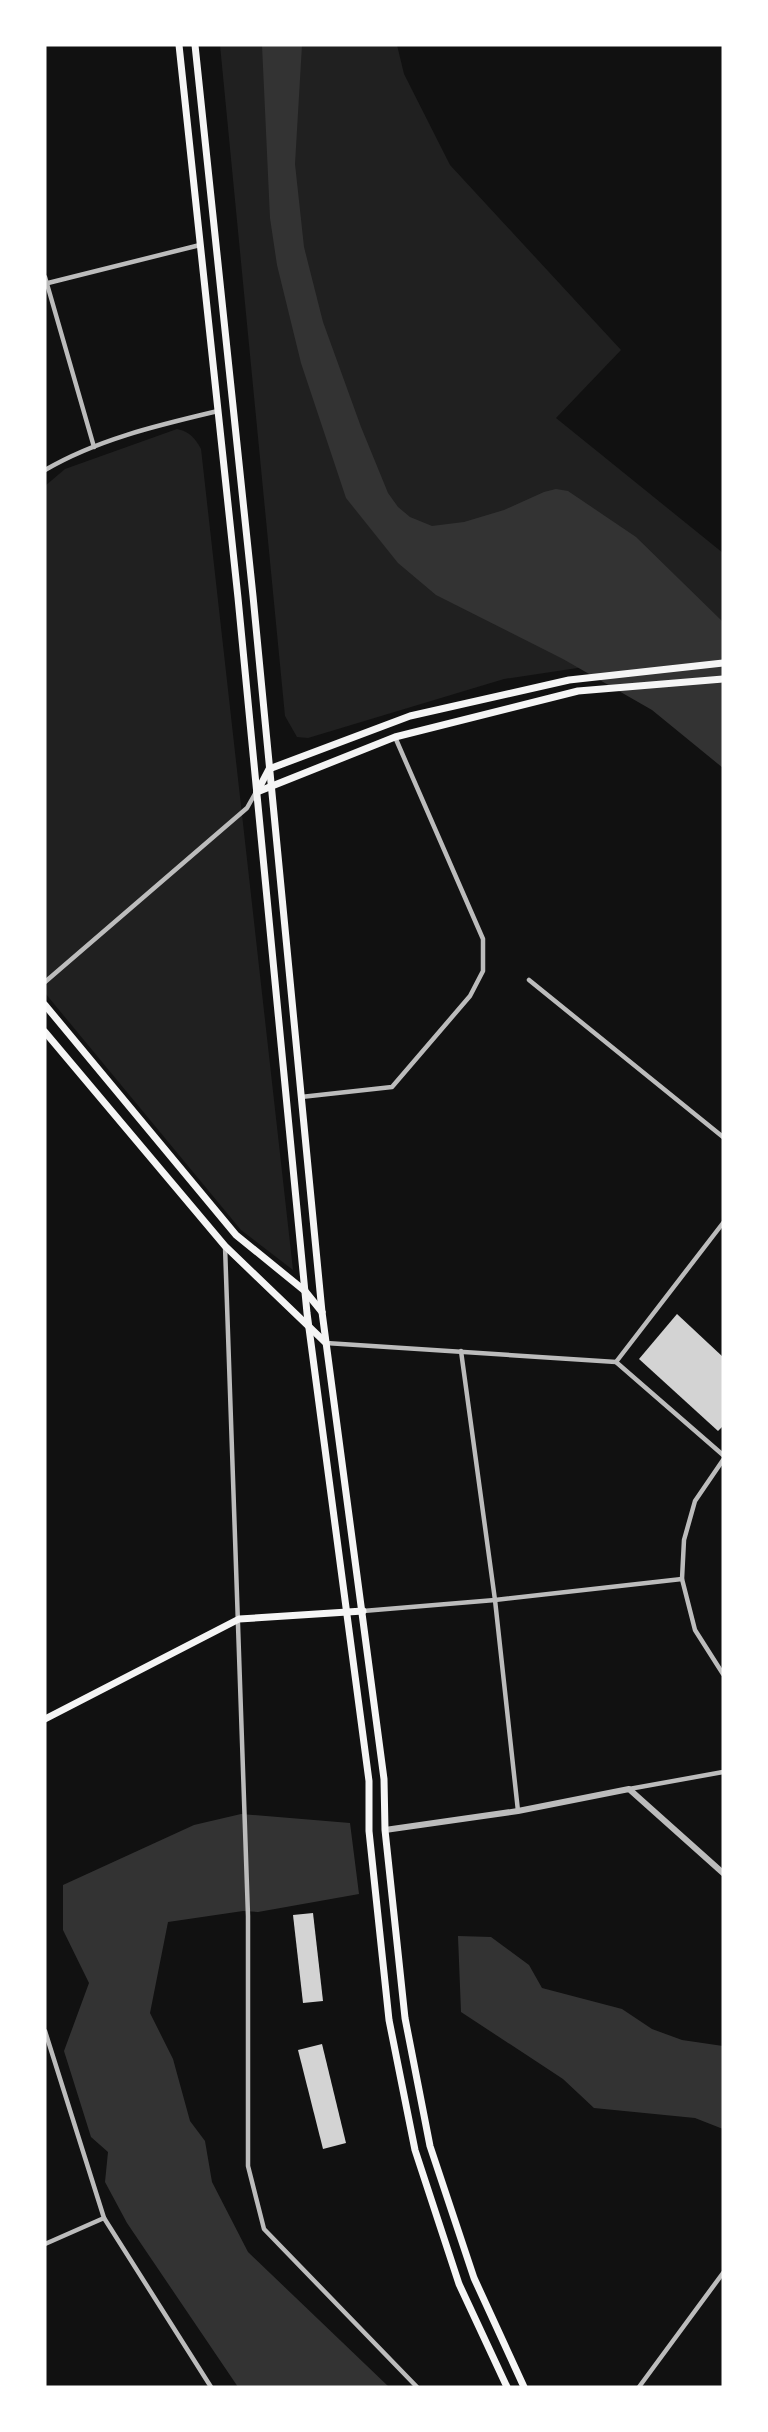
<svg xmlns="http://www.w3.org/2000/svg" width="768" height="2432" font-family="'Space Grotesk',sans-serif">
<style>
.green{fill:#202020}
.water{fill:#333}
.building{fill:#d3d3d3}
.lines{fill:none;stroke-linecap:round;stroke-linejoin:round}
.minor{stroke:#bcbcbc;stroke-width:4.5}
.tertiary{stroke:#bcbcbc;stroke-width:6}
.secondary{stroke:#f5f5f5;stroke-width:7}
</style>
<rect width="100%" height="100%" fill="#111"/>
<g class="green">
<polygon points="220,45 397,45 404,74 450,165 621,350 556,418 723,553 723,646 504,679 308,738 297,737 285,716"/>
<path d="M177,429C190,432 195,438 201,449L293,1270L241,1230L45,993V486L65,469Z"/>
</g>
<g class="water">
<polygon points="262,45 302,45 295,164 304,247 323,322 361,427 388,493 398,507 410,517 432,526 464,522 504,510 544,492 556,489 568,491 636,537 723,622 723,768 652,710 563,659 436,595 398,563 346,498 301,363 277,265 270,218"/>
<polygon points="241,1814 350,1823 359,1894 258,1912 243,1911 168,1922 150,2013 173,2059 190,2121 205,2141 212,2182 248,2252 389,2387 238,2387 127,2223 105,2182 108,2152 91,2137 64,2051 89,1983 63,1930 63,1885 194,1825"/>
<polygon points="458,1936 491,1937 529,1965 542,1988 622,2009 652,2029 682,2040 723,2046 723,2129 695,2118 594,2108 563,2079 461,2012"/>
</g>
<g class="building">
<polygon points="677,1314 723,1357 723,1426 718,1431 639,1359"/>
<polygon points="313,1913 323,2001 303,2003 293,1915"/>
<polygon points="322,2044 346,2143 323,2149 298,2050"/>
</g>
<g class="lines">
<g class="minor">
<polyline points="45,277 94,447"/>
<polyline points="48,283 200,245"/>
<path d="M45,470C98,439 159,425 218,411"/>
<polyline points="529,980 723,1137"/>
<polyline points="45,982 247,808 256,792"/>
<polyline points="301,1097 392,1087 470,996 483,971 483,939 395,737"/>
<polyline points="225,1246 248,1916 248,2166 264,2229 417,2387"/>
<polyline points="326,1343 616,1362 723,1455"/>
<polyline points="461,1351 495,1600 518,1811"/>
<polyline points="616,1362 723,1223"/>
<polyline points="723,1460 695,1501 684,1540 682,1579 695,1630 723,1674"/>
<polyline points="363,1611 495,1600 682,1579"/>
<polyline points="629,1789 723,1772"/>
<polyline points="45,2031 104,2218 45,2244"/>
<polyline points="104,2218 211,2387"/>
<polyline points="639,2387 723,2273"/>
</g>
<polyline class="tertiary" points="385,1830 518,1811 629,1789 723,1873"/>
<g class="secondary">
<polyline points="179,45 238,598 307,1313 369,1781 369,1831 389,2020 415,2150 459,2284 507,2387"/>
<polyline points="195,45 253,596 322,1312 384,1779 385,1830 405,2018 430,2146 474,2278 524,2387"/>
<polyline points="257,792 269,769 410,716 569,680 723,663"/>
<polyline points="257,792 395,737 578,691 723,679"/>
<polyline points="45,1005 236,1235 305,1291 322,1312"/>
<polyline points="45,1032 225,1246 326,1343"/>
<polyline points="45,1719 239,1619 363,1611"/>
</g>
</g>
<rect width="768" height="2432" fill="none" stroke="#ffffff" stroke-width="93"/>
</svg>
